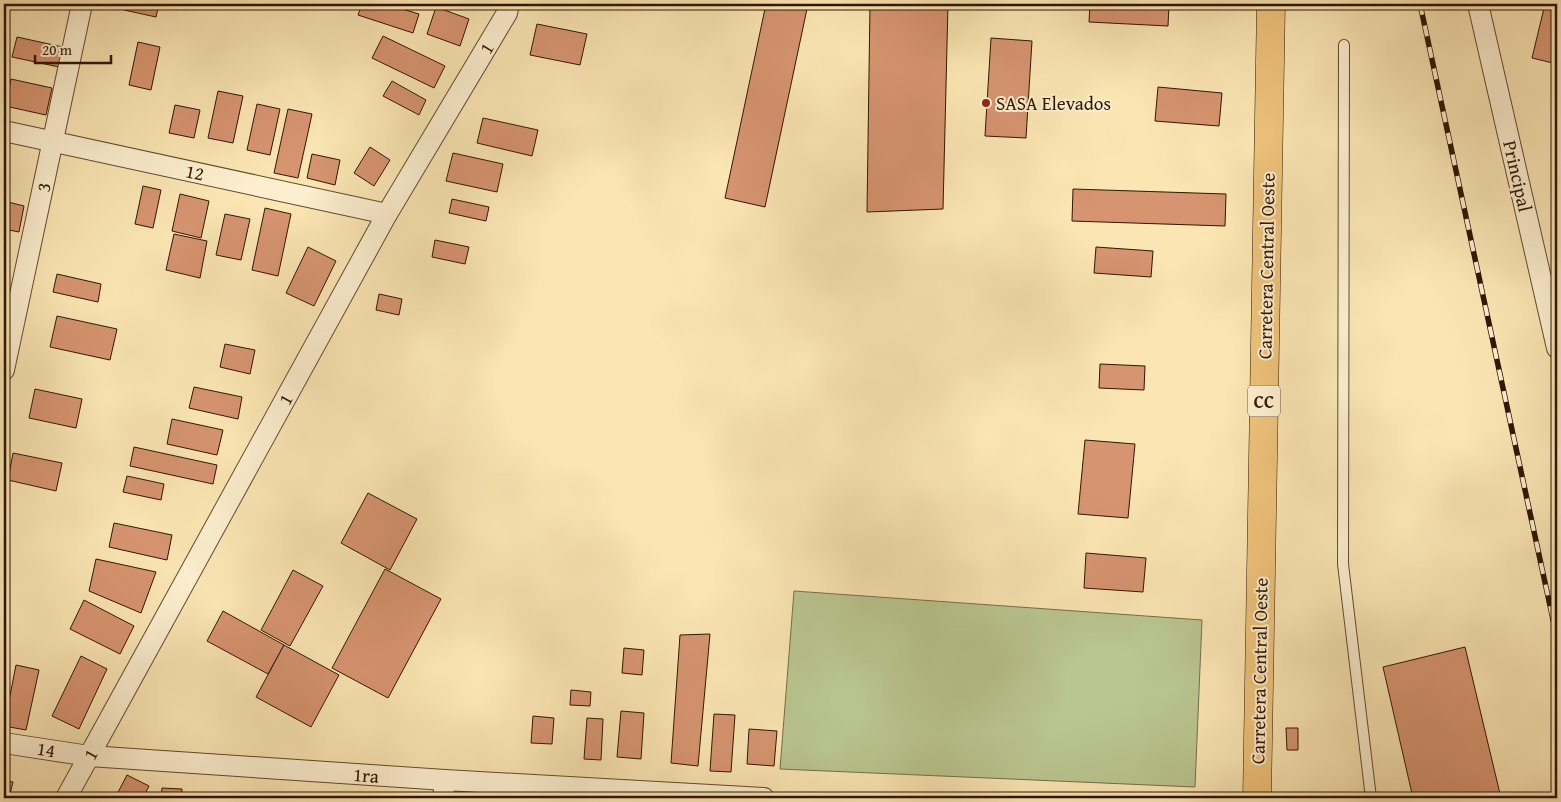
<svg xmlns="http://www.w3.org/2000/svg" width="1561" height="802" font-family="'Gentium Book Plus',serif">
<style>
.green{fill:#bac690;stroke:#766e48}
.building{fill:#d69470;stroke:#311600}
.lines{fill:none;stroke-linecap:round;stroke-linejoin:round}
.service-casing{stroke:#634a2d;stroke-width:12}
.minor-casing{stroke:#634a2d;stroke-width:22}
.primary-casing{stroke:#311600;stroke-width:29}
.service{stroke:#fceece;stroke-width:10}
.minor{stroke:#fceece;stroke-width:20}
.primary{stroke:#edc27a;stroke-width:28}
.rail-casing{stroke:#311600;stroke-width:5.5}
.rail{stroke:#fceece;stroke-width:4;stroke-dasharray:11;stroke-linecap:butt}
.poi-dot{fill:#8f2418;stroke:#fceece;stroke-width:2}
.labels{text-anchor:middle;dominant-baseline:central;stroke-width:4;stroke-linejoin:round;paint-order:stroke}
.shield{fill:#fceece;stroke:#6e573e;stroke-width:1}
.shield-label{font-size:18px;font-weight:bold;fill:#311600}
.street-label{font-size:19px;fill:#311600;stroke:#fceece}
.poi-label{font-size:19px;fill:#311600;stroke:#fceece;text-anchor:start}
</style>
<rect width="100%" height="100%" fill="#fae5b3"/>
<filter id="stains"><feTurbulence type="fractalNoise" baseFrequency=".004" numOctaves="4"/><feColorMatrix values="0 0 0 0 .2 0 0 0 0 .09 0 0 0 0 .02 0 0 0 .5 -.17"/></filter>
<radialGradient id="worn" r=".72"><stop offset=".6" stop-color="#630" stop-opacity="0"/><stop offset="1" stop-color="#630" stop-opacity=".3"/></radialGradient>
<polygon class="green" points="794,591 1202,620 1195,787 780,769"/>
<g class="building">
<polygon points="125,4 159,4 156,17 124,10"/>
<polygon points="362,4 386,4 419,14 413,33 358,15"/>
<polygon points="766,4 808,4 765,207 725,198"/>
<polygon points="870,4 948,4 943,209 867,212"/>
<polygon points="1090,4 1169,4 1168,26 1089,22"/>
<polygon points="1545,4 1557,4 1557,64 1532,58"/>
<polygon points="436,7 469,19 460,46 427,34"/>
<polygon points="537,24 587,34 580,65 530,55"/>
<polygon points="383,36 445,66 434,88 372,58"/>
<polygon points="17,37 63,47 59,67 12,57"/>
<polygon points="991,38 1032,41 1026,138 985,136"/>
<polygon points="138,42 160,47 151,90 129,85"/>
<polygon points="11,79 52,88 46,115 5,106"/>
<polygon points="392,81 426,100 419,115 383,96"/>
<polygon points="1158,87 1222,93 1219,126 1155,121"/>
<polygon points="218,91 243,96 233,143 208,138"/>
<polygon points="257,104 280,109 270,155 247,150"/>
<polygon points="175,105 200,110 194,138 169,133"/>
<polygon points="288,109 312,114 298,178 274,173"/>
<polygon points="483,118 538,130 532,156 477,143"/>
<polygon points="370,147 390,160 374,186 354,173"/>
<polygon points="453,153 503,164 497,192 446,181"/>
<polygon points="312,154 340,160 335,185 307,178"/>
<polygon points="143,186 161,190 153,228 135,224"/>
<polygon points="1073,189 1226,194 1225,226 1072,221"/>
<polygon points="180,194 209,201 201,238 172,231"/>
<polygon points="452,199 489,207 486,221 449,213"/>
<polygon points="4,201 24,206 19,232 4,229"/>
<polygon points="265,208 291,214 278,276 252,270"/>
<polygon points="225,214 250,219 241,260 216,255"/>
<polygon points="174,234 207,241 200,278 166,270"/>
<polygon points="435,240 469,247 465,264 432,257"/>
<polygon points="308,247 336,261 314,306 286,293"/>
<polygon points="1096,247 1153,251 1151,277 1094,273"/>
<polygon points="57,274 101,284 98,302 53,292"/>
<polygon points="379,294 402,299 399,315 376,310"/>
<polygon points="57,316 117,329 110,360 50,347"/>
<polygon points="225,344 255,350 250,374 220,367"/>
<polygon points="1100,364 1145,366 1144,390 1099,388"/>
<polygon points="194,387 242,397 238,419 189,408"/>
<polygon points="35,389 82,399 76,428 29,418"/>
<polygon points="172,419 223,430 217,455 167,444"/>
<polygon points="1085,440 1135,444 1128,518 1078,514"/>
<polygon points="134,447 217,465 213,484 130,466"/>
<polygon points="13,453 62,463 56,491 8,480"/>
<polygon points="127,476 164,484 161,500 123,492"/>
<polygon points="368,493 417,519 390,570 341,543"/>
<polygon points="114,523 172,535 167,560 109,547"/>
<polygon points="1086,553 1146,558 1143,592 1084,588"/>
<polygon points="96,559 156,572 141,613 89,591"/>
<polygon points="385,569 441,599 388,698 332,668"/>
<polygon points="293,570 323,586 290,646 261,630"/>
<polygon points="84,600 134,626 120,654 70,629"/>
<polygon points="223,611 284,645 268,674 207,641"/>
<polygon points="710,634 698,766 671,763 680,635"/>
<polygon points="284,645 339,675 311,727 256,697"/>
<polygon points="1465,647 1501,798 1413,798 1383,667"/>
<polygon points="624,648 644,650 642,675 622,673"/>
<polygon points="81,656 107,669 79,729 52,716"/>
<polygon points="16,665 39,670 26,730 4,726"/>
<polygon points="571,690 591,692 590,706 570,705"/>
<polygon points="621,711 644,713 641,759 617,757"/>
<polygon points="714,714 735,715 731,772 710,771"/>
<polygon points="533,716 554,718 552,744 531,743"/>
<polygon points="587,718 603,719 601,760 584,759"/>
<polygon points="1286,728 1298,728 1298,750 1287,750"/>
<polygon points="749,729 777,731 774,766 747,764"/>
<polygon points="127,775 149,786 143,798 115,798"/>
<polygon points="4,780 13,782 9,798 4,798"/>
<polygon points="162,788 182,789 182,798 161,798"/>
<polygon points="221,795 244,796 244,798 221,798"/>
</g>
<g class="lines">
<g class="service-casing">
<polyline id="service" points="1344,45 1343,564 1371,798"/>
</g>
<g class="minor-casing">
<g id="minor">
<polyline points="1478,4 1557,348"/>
<polyline points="4,131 387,214"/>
<polyline points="4,370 82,4"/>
<polyline points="4,743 89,756 445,780 764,798"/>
<polyline points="66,798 387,214 507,13 509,4"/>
<polyline points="443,798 445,780"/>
</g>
</g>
<g class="primary-casing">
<polyline id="primary" points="1257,798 1271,4"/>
</g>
<use href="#service" class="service"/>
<use href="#minor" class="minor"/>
<use href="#primary" class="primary"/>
<g class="rail-casing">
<polyline id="rail" points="1420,4 1557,638"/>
</g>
<use href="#rail" class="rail"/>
</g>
<circle class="poi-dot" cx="986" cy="103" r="5"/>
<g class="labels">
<rect class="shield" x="1248" y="385.5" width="32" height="31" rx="4"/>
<g class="shield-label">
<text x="1264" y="401">CC</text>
</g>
<g class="street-label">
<text transform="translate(486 48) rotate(-59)">1</text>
<text transform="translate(195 172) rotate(12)">12</text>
<text transform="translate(1518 176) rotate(77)">Principal</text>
<text transform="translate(43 187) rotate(-78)">3</text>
<text transform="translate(1266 266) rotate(-89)">Carretera Central Oeste</text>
<text transform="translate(285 399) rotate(-61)">1</text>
<text transform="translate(1259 671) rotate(-89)">Carretera Central Oeste</text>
<text transform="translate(46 749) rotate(9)">14</text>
<text transform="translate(90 754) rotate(-61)">1</text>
<text transform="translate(366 775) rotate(4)">1ra</text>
</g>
<g class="poi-label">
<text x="996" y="103">SASA Elevados</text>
</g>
</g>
<rect width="1561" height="802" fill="none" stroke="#fae5b3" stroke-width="20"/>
<rect x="5" y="5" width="1551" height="792" fill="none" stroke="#311600" stroke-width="2.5"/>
<rect x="10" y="10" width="1541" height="782" fill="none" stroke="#311600"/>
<path d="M35 55v8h76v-8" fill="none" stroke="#311600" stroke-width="2.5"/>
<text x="42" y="55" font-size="15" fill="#311600" stroke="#fceece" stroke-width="4" paint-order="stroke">20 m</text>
<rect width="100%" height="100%" filter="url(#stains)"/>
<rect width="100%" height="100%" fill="url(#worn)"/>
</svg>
